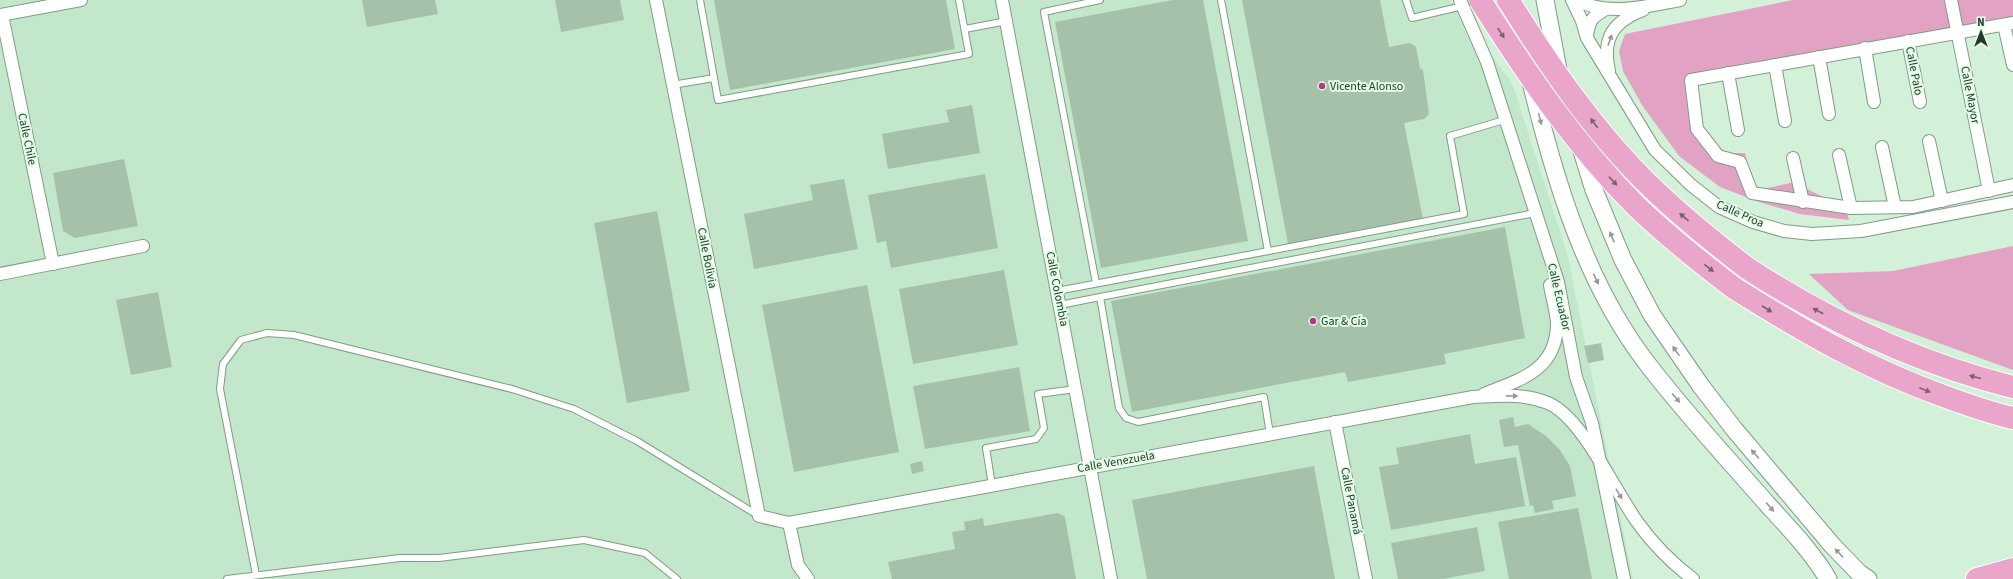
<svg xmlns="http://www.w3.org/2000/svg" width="2013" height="579" font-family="'Source Sans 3',sans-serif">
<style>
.built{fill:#c3e7ca}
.green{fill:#e2a2c4}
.building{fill:#a5c1aa}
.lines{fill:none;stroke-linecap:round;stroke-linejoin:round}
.lane-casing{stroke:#819c85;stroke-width:8}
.street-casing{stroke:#819c85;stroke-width:14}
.secondary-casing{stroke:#819c85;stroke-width:19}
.highway-casing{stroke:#fff;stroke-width:24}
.lane{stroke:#fff;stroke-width:6}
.street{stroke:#fff;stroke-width:12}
.secondary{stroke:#fff;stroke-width:17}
.highway{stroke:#eaa5ca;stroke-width:22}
.highway-bridge-casing{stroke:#fff;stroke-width:24;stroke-linecap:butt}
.highway-bridge{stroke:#eaa5ca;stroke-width:22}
.oneway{fill:#77626c}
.oneway2{fill:#959a96}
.poi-dot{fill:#b43685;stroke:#e0fee5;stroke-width:1.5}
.labels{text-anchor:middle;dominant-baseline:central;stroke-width:4;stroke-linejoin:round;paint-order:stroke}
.street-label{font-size:12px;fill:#2b362d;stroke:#e0fee5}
.poi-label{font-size:12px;fill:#2b362d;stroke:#e0fee5;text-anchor:start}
</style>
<rect width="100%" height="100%" fill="#d3f0d8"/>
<polygon class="built" points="0,0 1450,0 1512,83 1567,253 1633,579 0,579"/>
<g class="green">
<polygon points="1793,0 2013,0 2013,18 1686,75 1692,112 1725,153 1745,153 1755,191 1794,182 1846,209 1849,220 1800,214 1759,202 1720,187 1679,156 1642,105 1623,71 1619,51 1625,34"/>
<polygon points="2013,246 2013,370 1848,310 1809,274 1893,271"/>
</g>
<g class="building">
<polygon points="362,0 435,0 438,14 367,27"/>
<polygon points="555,0 620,0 624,20 561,32"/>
<polygon points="714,0 946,0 955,49 730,90"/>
<polygon points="1173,0 1203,0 1248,241 1101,268 1055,22"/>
<polygon points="1242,0 1380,0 1389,47 1410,43 1416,47 1420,68 1423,70 1429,114 1424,119 1404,123 1423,219 1288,244"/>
<polygon points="972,105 980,153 888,169 882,134 949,122 946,110"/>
<polygon points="124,159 138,226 75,238 63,231 53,173"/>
<polygon points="985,174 998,248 891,268 886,241 877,243 868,195"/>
<polygon points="844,179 858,249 754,269 744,214 813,200 810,185"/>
<polygon points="657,211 690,391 627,403 594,223"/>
<polygon points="1505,227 1525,338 1444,354 1446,364 1348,382 1345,372 1132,412 1111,301"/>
<polygon points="1004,270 1018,345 913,364 899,289"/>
<polygon points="867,285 899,452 794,472 762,305"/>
<polygon points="158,292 172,367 131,375 116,300"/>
<polygon points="1601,343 1604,360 1588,363 1584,346"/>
<polygon points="1019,367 1030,431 925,449 913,386"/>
<polygon points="1513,417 1515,427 1528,424 1546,436 1560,450 1570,466 1576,496 1552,501 1554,509 1535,513 1533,505 1530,506 1518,445 1504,447 1499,420"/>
<polygon points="1470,434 1475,464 1516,457 1525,506 1391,530 1379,467 1399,464 1396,448"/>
<polygon points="922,461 924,471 912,474 910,464"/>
<polygon points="1314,466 1335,579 1147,579 1132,500"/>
<polygon points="1578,508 1592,579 1509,579 1498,522"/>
<polygon points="1058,513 1065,517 1076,579 892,579 888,562 955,549 952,532 965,530 964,522 983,518 984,526"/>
<polygon points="1477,527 1485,571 1443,579 1398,579 1391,543"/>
</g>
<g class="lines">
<g class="lane-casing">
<g id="lane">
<polyline points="700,0 718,100 969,54 959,0"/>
<polyline points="1221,0 1268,251"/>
<polyline points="1406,0 1412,18 1463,6"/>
<polyline points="965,29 1007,21"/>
<polyline points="672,85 714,78"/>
<polyline points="1096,283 1044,12 1100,0"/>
<polyline points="1057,291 1464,214 1450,136 1504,120"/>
<polyline points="1100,297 1535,213"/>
<polyline points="1060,305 1100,297 1119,408 1126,418 1138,422 1264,397 1270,434"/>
<polyline points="992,485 986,448 1036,439 1044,428 1038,394 1076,389"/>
<polyline points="256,575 220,389 223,364 241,340 267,333 294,335 512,389 574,409 637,441 759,516"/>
<polyline points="227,579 400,558 439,558 584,540 645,553 677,579"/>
</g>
</g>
<g class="street-casing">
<g id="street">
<path d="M656,0L759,516L789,523L1473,397C1498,396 1524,393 1548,403C1583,418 1615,492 1638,523C1653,544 1672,563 1693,579"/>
<polyline points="1002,0 1111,579"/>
<polyline points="1460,0 1487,62 1558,282 1576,377 1592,423 1624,579"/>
<polyline points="1572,0 1582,21 1587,38 1655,150 1691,185 1719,207 1753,222 1784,231 1812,234 1861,231 2013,202"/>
<path d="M1577,0C1607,17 1648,6 1680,0"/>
<polyline points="1951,0 1989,191"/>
<polyline points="0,15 81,0"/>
<polyline points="2,15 53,264"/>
<polyline points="2013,23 1691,80 1697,129 1718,156 1740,162 1752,193 1851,208 1913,207 2013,185"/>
<polyline points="2004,25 2013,65"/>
<path d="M1587,36C1589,20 1592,17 1606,9"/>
<polyline points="1908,41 1920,102"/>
<polyline points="1865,48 1874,102"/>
<polyline points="1819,57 1829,114"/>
<polyline points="1775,65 1785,121"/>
<path d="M1609,71C1602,39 1612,22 1643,10"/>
<polyline points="1728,73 1738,130"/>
<polyline points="1929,141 1942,201"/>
<polyline points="1882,147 1895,207"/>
<polyline points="1839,155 1851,208"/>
<polyline points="1793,158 1803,202"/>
<polyline points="0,274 143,246"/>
<path d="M1484,394C1519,380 1556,371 1557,325C1557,313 1552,298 1550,285"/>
<polyline points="1335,422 1366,579"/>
<polyline points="789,523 798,565 808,579"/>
</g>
</g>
<g class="secondary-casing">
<g id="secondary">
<polyline points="1545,0 1560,80 1594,190 1623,260 1652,315 1701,386 1734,429 1832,545 1859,573 1868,579"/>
<path d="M1515,18C1545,137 1570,262 1646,362C1684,412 1727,458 1768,505C1789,528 1812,552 1828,579"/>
</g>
</g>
<g class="highway-casing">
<g id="highway">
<path d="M1747,268C1830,322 1917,363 2013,387"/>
<path d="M1734,288C1804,332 1868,369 1946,397C1968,405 1990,413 2013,418"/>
<polyline points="1977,579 2013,569"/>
</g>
</g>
<use href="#lane" class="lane"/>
<use href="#street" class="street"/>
<use href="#secondary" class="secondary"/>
<use href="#highway" class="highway"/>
<g class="highway-bridge-casing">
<g id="highway-bridge">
<path d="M1480,0C1526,73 1575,145 1636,206C1667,236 1700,262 1734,288"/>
<path d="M1508,0C1549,65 1594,132 1650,186C1680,215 1713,242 1747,268"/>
</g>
</g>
<use href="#highway-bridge" class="highway-bridge"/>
</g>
<defs><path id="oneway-solid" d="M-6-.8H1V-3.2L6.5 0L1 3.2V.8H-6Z"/></defs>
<g class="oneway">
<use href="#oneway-solid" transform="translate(1501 33) rotate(57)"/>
<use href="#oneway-solid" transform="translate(1594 123) rotate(-128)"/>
<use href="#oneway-solid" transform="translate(1613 181) rotate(47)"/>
<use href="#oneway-solid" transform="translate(1684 217) rotate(-139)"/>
<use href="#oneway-solid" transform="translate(1709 268) rotate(38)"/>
<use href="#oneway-solid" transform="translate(1767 309) rotate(33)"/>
<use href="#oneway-solid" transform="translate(1818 311) rotate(-152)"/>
<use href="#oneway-solid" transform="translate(1975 377) rotate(-165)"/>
<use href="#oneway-solid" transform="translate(1925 390) rotate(22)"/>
</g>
<g class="oneway2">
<use href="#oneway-solid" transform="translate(1610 40) rotate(-70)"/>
<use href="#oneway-solid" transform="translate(1540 119) rotate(76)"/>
<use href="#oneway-solid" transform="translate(1612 237) rotate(-113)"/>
<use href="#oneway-solid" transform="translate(1596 279) rotate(65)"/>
<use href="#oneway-solid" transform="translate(1676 351) rotate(-125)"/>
<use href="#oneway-solid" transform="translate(1512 396) rotate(1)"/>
<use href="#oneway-solid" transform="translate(1676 398) rotate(49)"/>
<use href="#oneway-solid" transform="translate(1755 454) rotate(-130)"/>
<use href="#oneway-solid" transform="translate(1619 494) rotate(59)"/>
<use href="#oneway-solid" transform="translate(1770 507) rotate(49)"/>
<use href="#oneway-solid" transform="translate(1839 553) rotate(-133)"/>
</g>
<g class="poi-dot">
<circle cx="1322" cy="86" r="4"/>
<circle cx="1313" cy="321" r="4"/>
</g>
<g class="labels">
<g class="street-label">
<text transform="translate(1914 71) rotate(79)">Calle Palo</text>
<text transform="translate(1970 95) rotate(79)">Calle Mayor</text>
<text transform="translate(27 139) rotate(78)">Calle Chile</text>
<text transform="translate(1740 214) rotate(24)">Calle Proa</text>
<text transform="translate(707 258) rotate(79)">Calle Bolivia</text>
<text transform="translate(1057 289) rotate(79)">Calle Colombia</text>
<text transform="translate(1559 297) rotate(77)">Calle Ecuador</text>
<text transform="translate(1116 462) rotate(-10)">Calle Venezuela</text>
<text transform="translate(1351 501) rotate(79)">Calle Panamá</text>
</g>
<g class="poi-label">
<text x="1330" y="86">Vicente Alonso</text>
<text x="1321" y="321">Gar &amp; Cía</text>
</g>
</g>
<g transform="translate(1981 32)" stroke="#e0fee5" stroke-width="3" paint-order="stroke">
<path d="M0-3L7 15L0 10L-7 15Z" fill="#2b362d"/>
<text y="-6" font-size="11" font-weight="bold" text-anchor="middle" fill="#2b362d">N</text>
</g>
</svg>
